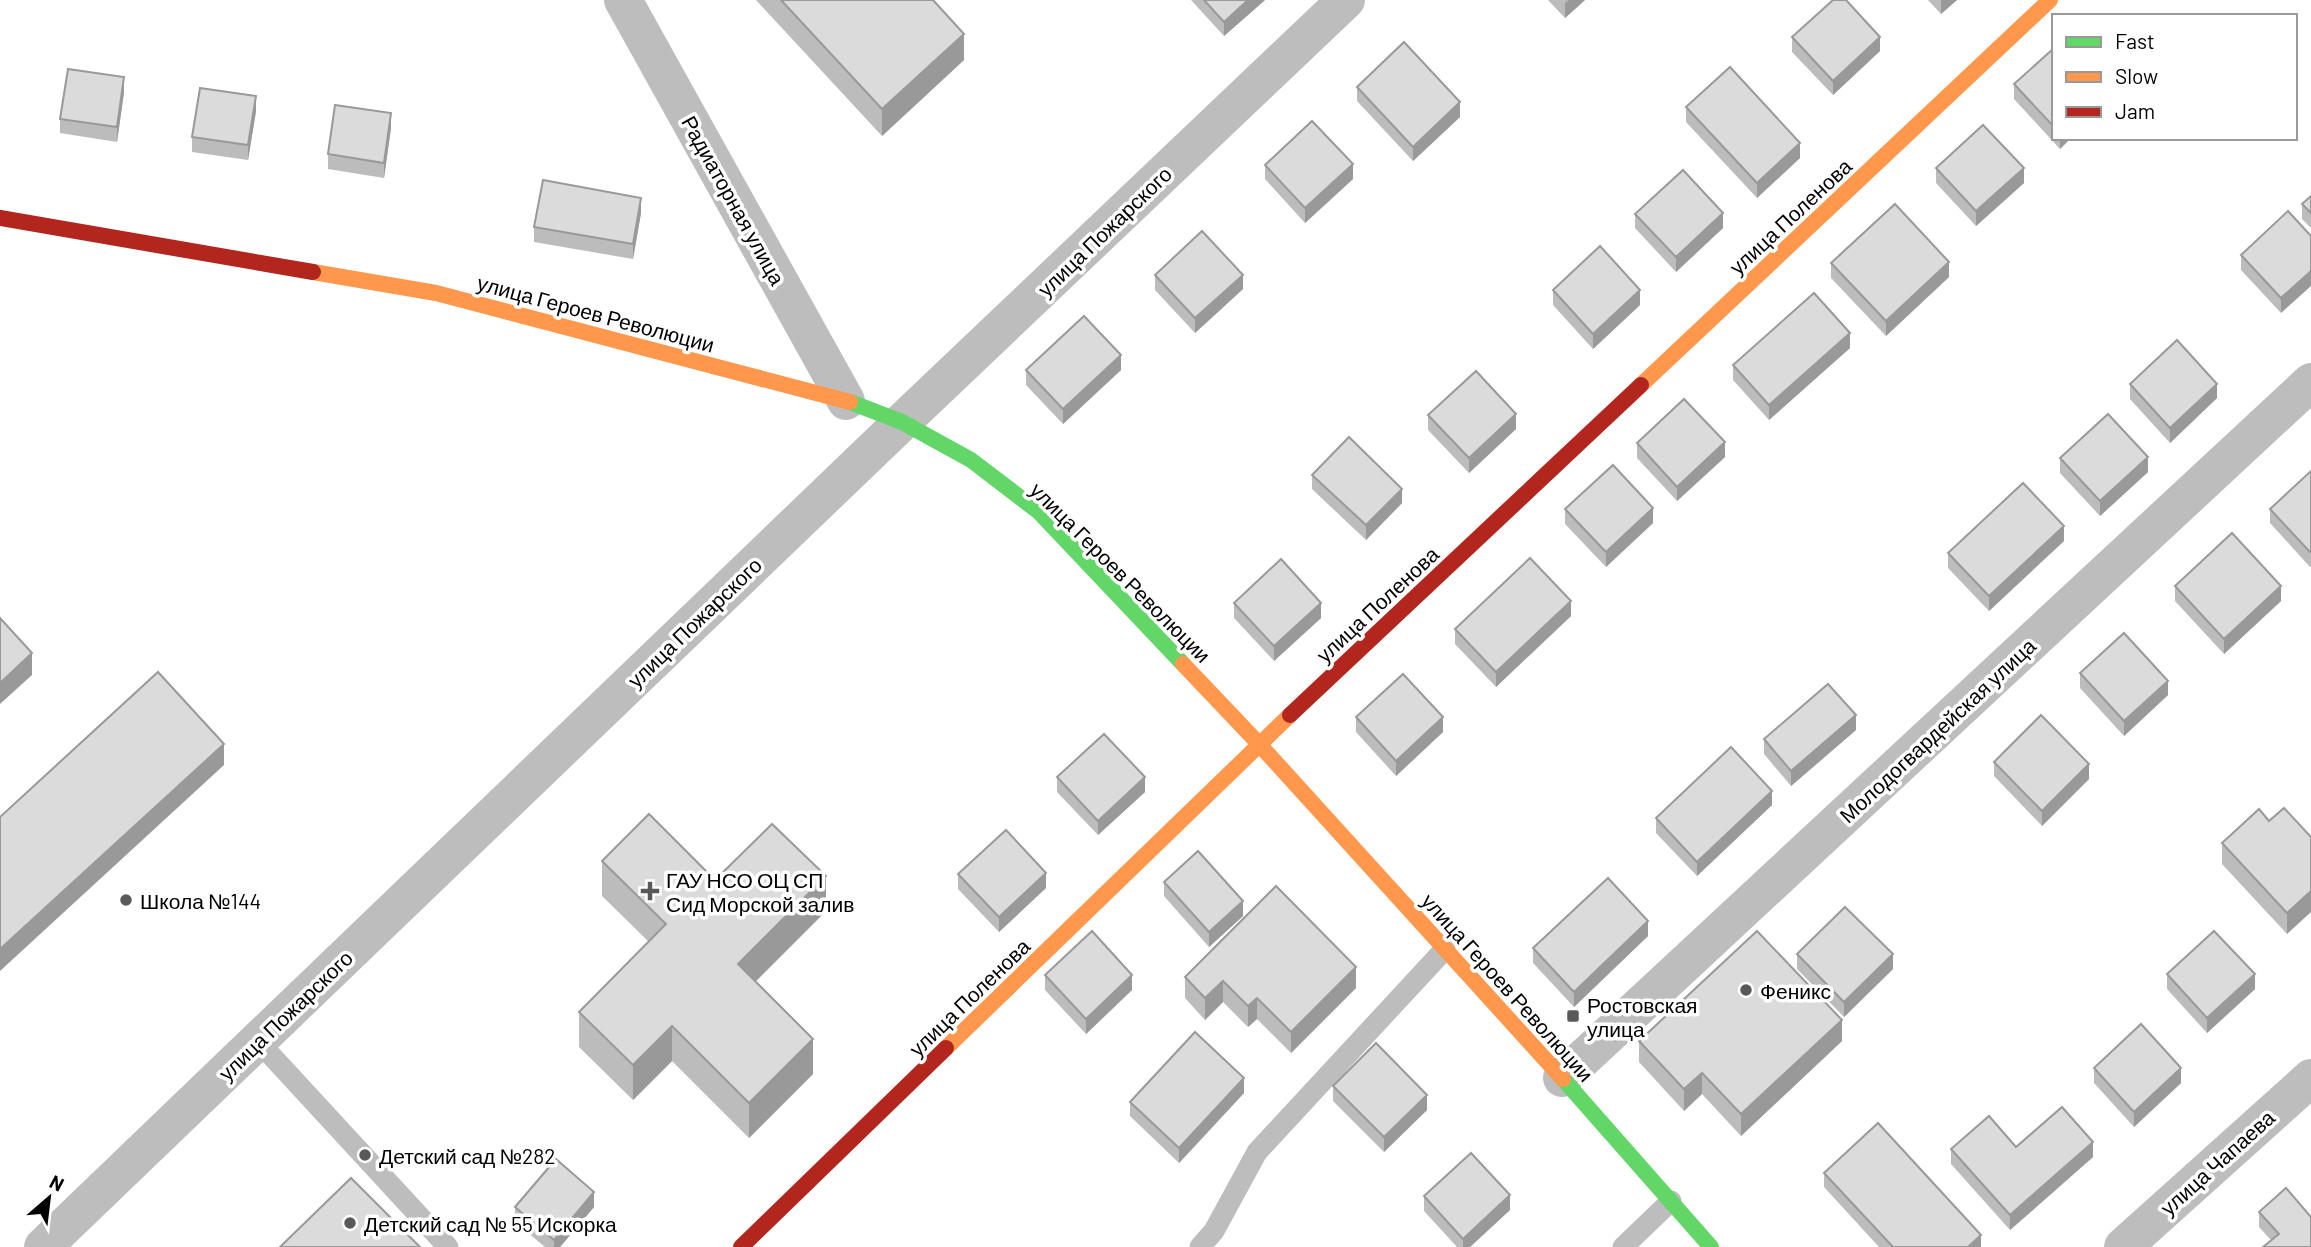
<svg xmlns="http://www.w3.org/2000/svg" width="2311" height="1247" font-family="Barlow,sans-serif">
<style>
.lines{fill:none;stroke-linecap:round;stroke-linejoin:round}
.lane{stroke:#bdbdbd;stroke-width:21}
.street{stroke:#bdbdbd;stroke-width:38}
.fast{stroke:#63d668;stroke-width:16}
.slow{stroke:#ff974d;stroke-width:16}
.jam{stroke:#b3261e;stroke-width:16}
.wall{fill:#bcbcbc}
.shaded-wall{fill:#999}
.building{fill:#dbdbdb;stroke:#999;stroke-width:2}
.poi-dot{fill:#595959;stroke:#fff;stroke-width:2.5}
.labels{text-anchor:middle;dominant-baseline:central;stroke-width:7;stroke-linejoin:round;paint-order:stroke}
.street-label{font-size:21px;fill:#000;stroke:#fff}
.poi-label{font-size:21px;fill:#000;stroke:#fff;text-anchor:start}
</style>
<rect width="100%" height="100%" fill="#fff"/>
<g class="lines">
<g class="lane">
<polyline points="258,1041 448,1247"/>
<polyline points="1200,1247 1214,1231 1257,1152 1445,949"/>
<polyline points="1623,1247 1671,1201"/>
</g>
<g class="street">
<polyline points="623,0 846,401"/>
<polyline points="1562,1078 2311,382"/>
<polyline points="43,1247 902,422 1346,0"/>
<polyline points="2123,1247 2311,1078"/>
</g>
<g class="fast">
<polyline points="850,402 902,422 971,460 1039,512 1183,664"/>
<polyline points="1563,1079 1711,1247"/>
</g>
<g class="slow">
<polyline points="313,272 436,293 850,402"/>
<polyline points="1641,385 2050,0"/>
<polyline points="1183,664 1259,744 1563,1079"/>
<polyline points="946,1048 1290,715"/>
</g>
<g class="jam">
<polyline points="0,218 313,272"/>
<polyline points="1290,715 1641,385"/>
<polyline points="741,1247 946,1048"/>
</g>
</g>
<g class="wall">
<polygon points="756,0 933,0 964,60 882,136"/>
<polygon points="1191,0 1265,0 1224,36"/>
<polygon points="1548,0 1585,0 1565,18"/>
<polygon points="1928,0 1957,0 1941,14"/>
<polygon points="1792,37 1880,51 1833,95 1792,52"/>
<polygon points="2054,48 2054,138 2071,138 2060,149 2014,99 2014,84"/>
<polygon points="1357,87 1460,117 1413,161 1357,101"/>
<polygon points="124,92 117,142 60,133 60,119"/>
<polygon points="1686,107 1800,158 1757,198 1686,122"/>
<polygon points="256,111 248,160 192,152 192,137"/>
<polygon points="391,128 384,178 328,169 328,154"/>
<polygon points="1265,165 1353,179 1305,223 1265,179"/>
<polygon points="1936,168 2024,183 1976,226 1936,183"/>
<polygon points="2311,196 2311,228 2302,219 2302,204"/>
<polygon points="2288,211 2281,313 2241,270 2241,255"/>
<polygon points="641,213 633,259 534,242 534,227"/>
<polygon points="1635,214 1723,228 1676,272 1635,228"/>
<polygon points="1831,263 1949,277 1886,336 1831,278"/>
<polygon points="1155,275 1243,289 1195,333 1155,290"/>
<polygon points="1553,290 1640,305 1593,349 1553,305"/>
<polygon points="1850,348 1769,420 1733,380 1733,365"/>
<polygon points="1026,370 1121,370 1063,424 1026,385"/>
<polygon points="2130,384 2217,398 2170,443 2130,399"/>
<polygon points="1428,415 1516,429 1469,473 1428,430"/>
<polygon points="1637,443 1725,457 1677,501 1637,458"/>
<polygon points="2060,458 2148,472 2100,516 2060,473"/>
<polygon points="2311,471 2311,566 2310,567 2270,523 2270,509"/>
<polygon points="1312,475 1402,503 1366,540 1312,489"/>
<polygon points="1565,509 1653,523 1606,567 1565,524"/>
<polygon points="2064,541 1989,611 1948,568 1948,553"/>
<polygon points="2175,586 2281,601 2224,654 2175,601"/>
<polygon points="1234,603 1321,618 1274,661 1234,618"/>
<polygon points="1571,616 1496,687 1455,644 1455,629"/>
<polygon points="2080,673 2168,695 2124,736 2080,688"/>
<polygon points="1356,717 1443,732 1396,776 1356,732"/>
<polygon points="1856,730 1791,786 1764,754 1764,739"/>
<polygon points="1994,762 2089,779 2042,826 1994,776"/>
<polygon points="1057,777 1145,792 1098,835 1057,792"/>
<polygon points="1772,805 1697,876 1656,833 1656,818"/>
<polygon points="2269,821 2311,837 2287,934 2222,864 2222,843"/>
<polygon points="602,861 715,880 826,911 755,982 813,1074 749,1138 672,1061 633,1100 579,1047 579,1012 649,942 602,896"/>
<polygon points="958,874 1046,888 999,932 958,889"/>
<polygon points="1164,882 1243,916 1209,947 1164,896"/>
<polygon points="1648,936 1574,1007 1533,963 1533,948"/>
<polygon points="1797,954 1893,969 1844,1017 1797,969"/>
<polygon points="2167,974 2255,989 2207,1033 2167,989"/>
<polygon points="1045,975 1132,990 1086,1034 1045,990"/>
<polygon points="1185,977 1356,988 1291,1053 1257,1019 1248,1027 1223,1002 1205,1020 1185,998"/>
<polygon points="1639,1041 1842,1041 1741,1136 1702,1094 1684,1111 1639,1062"/>
<polygon points="2094,1068 2181,1083 2134,1127 2094,1083"/>
<polygon points="1333,1086 1427,1110 1384,1152 1333,1101"/>
<polygon points="1244,1093 1179,1163 1130,1116 1130,1102"/>
<polygon points="2016,1147 2093,1157 2010,1230 1951,1164 1951,1149"/>
<polygon points="1824,1173 1981,1247 1879,1247 1824,1187"/>
<polygon points="1424,1196 1510,1210 1470,1247 1457,1247 1424,1211"/>
<polygon points="515,1207 594,1207 560,1247 545,1247 515,1222"/>
<polygon points="2259,1212 2311,1217 2271,1240 2259,1227"/>
</g>
<g class="shaded-wall">
<polygon points="1248,0 1265,0 1224,36 1224,22"/>
<polygon points="1569,0 1585,0 1565,18 1565,3"/>
<polygon points="1941,0 1957,0 1941,14"/>
<polygon points="964,34 964,60 882,136 882,109"/>
<polygon points="1880,37 1880,51 1833,95 1833,81"/>
<polygon points="124,77 124,92 117,142 117,127"/>
<polygon points="256,96 256,111 248,160 248,145"/>
<polygon points="1460,102 1460,117 1413,161 1413,147"/>
<polygon points="391,113 391,128 384,178 384,163"/>
<polygon points="2060,138 2071,138 2060,149"/>
<polygon points="1800,143 1800,158 1757,198 1757,183"/>
<polygon points="1353,164 1353,179 1305,223 1305,208"/>
<polygon points="2024,168 2024,183 1976,226 1976,211"/>
<polygon points="641,198 641,213 633,259 633,244"/>
<polygon points="1723,213 1723,228 1676,272 1676,257"/>
<polygon points="1949,262 1949,277 1886,336 1886,321"/>
<polygon points="2311,271 2311,286 2281,313 2281,298"/>
<polygon points="1243,275 1243,289 1195,333 1195,318"/>
<polygon points="1640,290 1640,305 1593,349 1593,334"/>
<polygon points="1850,333 1850,348 1769,420 1769,405"/>
<polygon points="1121,355 1121,370 1063,424 1063,409"/>
<polygon points="2217,384 2217,398 2170,443 2170,428"/>
<polygon points="1516,414 1516,429 1469,473 1469,458"/>
<polygon points="1725,442 1725,457 1677,501 1677,487"/>
<polygon points="2148,457 2148,472 2100,516 2100,501"/>
<polygon points="1402,489 1402,503 1366,540 1366,525"/>
<polygon points="1653,508 1653,523 1606,567 1606,552"/>
<polygon points="2064,526 2064,541 1989,611 1989,596"/>
<polygon points="2281,586 2281,601 2224,654 2224,639"/>
<polygon points="1571,601 1571,616 1496,687 1496,672"/>
<polygon points="1321,603 1321,618 1274,661 1274,646"/>
<polygon points="32,653 32,675 0,704 0,683"/>
<polygon points="2168,681 2168,695 2124,736 2124,721"/>
<polygon points="1856,715 1856,730 1791,786 1791,771"/>
<polygon points="1443,717 1443,732 1396,776 1396,761"/>
<polygon points="224,744 224,765 0,971 0,949"/>
<polygon points="2089,764 2089,779 2042,826 2042,811"/>
<polygon points="1145,777 1145,792 1098,835 1098,821"/>
<polygon points="1772,791 1772,805 1697,876 1697,862"/>
<polygon points="1046,873 1046,888 999,932 999,917"/>
<polygon points="826,876 826,911 738,999 738,964"/>
<polygon points="2311,891 2311,912 2287,934 2287,913"/>
<polygon points="1243,901 1243,916 1209,947 1209,932"/>
<polygon points="1648,921 1648,936 1574,1007 1574,992"/>
<polygon points="1893,954 1893,969 1844,1017 1844,1002"/>
<polygon points="1356,967 1356,988 1291,1053 1291,1032"/>
<polygon points="2255,974 2255,989 2207,1033 2207,1018"/>
<polygon points="1132,975 1132,990 1086,1034 1086,1019"/>
<polygon points="1223,981 1223,1002 1205,1020 1205,998"/>
<polygon points="1257,998 1257,1019 1248,1027 1248,1006"/>
<polygon points="1842,1020 1842,1041 1741,1136 1741,1114"/>
<polygon points="672,1026 672,1061 633,1100 633,1065"/>
<polygon points="813,1039 813,1074 749,1138 749,1103"/>
<polygon points="2181,1068 2181,1083 2134,1127 2134,1112"/>
<polygon points="1702,1073 1702,1094 1684,1111 1684,1089"/>
<polygon points="1244,1078 1244,1093 1179,1163 1179,1148"/>
<polygon points="1427,1095 1427,1110 1384,1152 1384,1137"/>
<polygon points="2093,1142 2093,1157 2010,1230 2010,1215"/>
<polygon points="594,1192 594,1207 560,1247 554,1247 554,1240"/>
<polygon points="1510,1195 1510,1210 1470,1247 1463,1247 1463,1239"/>
<polygon points="1981,1235 1981,1247 1968,1247"/>
</g>
<g class="building">
<polygon points="781,0 933,0 964,34 882,109"/>
<polygon points="1204,0 1248,0 1224,22"/>
<polygon points="1833,0 1846,0 1880,37 1833,81 1792,37"/>
<polygon points="1404,42 1460,102 1413,147 1357,87"/>
<polygon points="2054,48 2054,127 2014,84"/>
<polygon points="1730,67 1800,143 1757,183 1686,107"/>
<polygon points="68,69 124,77 117,127 60,119"/>
<polygon points="200,88 256,96 248,145 192,137"/>
<polygon points="335,105 391,113 384,163 328,154"/>
<polygon points="1312,121 1353,164 1305,208 1265,165"/>
<polygon points="1983,125 2024,168 1976,211 1936,168"/>
<polygon points="1683,170 1723,213 1676,257 1635,214"/>
<polygon points="543,180 641,198 633,244 534,227"/>
<polygon points="2311,196 2311,213 2302,204"/>
<polygon points="1895,204 1949,262 1886,321 1831,263"/>
<polygon points="2288,211 2311,236 2311,271 2281,298 2241,255"/>
<polygon points="1202,231 1243,275 1195,318 1155,275"/>
<polygon points="1600,246 1640,290 1593,334 1553,290"/>
<polygon points="1814,293 1850,333 1769,405 1733,365"/>
<polygon points="1084,316 1121,355 1063,409 1026,370"/>
<polygon points="2177,340 2217,384 2170,428 2130,384"/>
<polygon points="1476,371 1516,414 1469,458 1428,415"/>
<polygon points="1684,399 1725,442 1677,487 1637,443"/>
<polygon points="2108,414 2148,457 2100,501 2060,458"/>
<polygon points="1349,437 1402,489 1366,525 1312,475"/>
<polygon points="1613,465 1653,508 1606,552 1565,509"/>
<polygon points="2311,471 2311,551 2310,552 2270,509"/>
<polygon points="2023,483 2064,526 1989,596 1948,553"/>
<polygon points="2232,533 2281,586 2224,639 2175,586"/>
<polygon points="1530,558 1571,601 1496,672 1455,629"/>
<polygon points="1281,559 1321,603 1274,646 1234,603"/>
<polygon points="0,618 32,653 0,683"/>
<polygon points="2124,633 2168,681 2124,721 2080,673"/>
<polygon points="158,672 224,744 0,949 0,817"/>
<polygon points="1403,674 1443,717 1396,761 1356,717"/>
<polygon points="1828,684 1856,715 1791,771 1764,739"/>
<polygon points="2041,715 2089,764 2042,811 1994,762"/>
<polygon points="1104,734 1145,777 1098,821 1057,777"/>
<polygon points="1731,747 1772,791 1697,862 1656,818"/>
<polygon points="2284,808 2311,837 2311,891 2287,913 2222,843 2259,809 2269,821"/>
<polygon points="649,814 715,880 772,824 826,876 738,964 813,1039 749,1103 672,1026 633,1065 579,1012 666,924 602,861"/>
<polygon points="1006,830 1046,873 999,917 958,874"/>
<polygon points="1198,851 1243,901 1209,932 1164,882"/>
<polygon points="1608,878 1648,921 1574,992 1533,948"/>
<polygon points="1276,886 1356,967 1291,1032 1257,998 1248,1006 1223,981 1205,998 1185,977"/>
<polygon points="1845,907 1893,954 1844,1002 1797,954"/>
<polygon points="1092,931 1132,975 1086,1019 1045,975"/>
<polygon points="1757,931 1842,1020 1741,1114 1702,1073 1684,1089 1639,1041"/>
<polygon points="2214,931 2255,974 2207,1018 2167,974"/>
<polygon points="2141,1024 2181,1068 2134,1112 2094,1068"/>
<polygon points="1195,1032 1244,1078 1179,1148 1130,1102"/>
<polygon points="1376,1043 1427,1095 1384,1137 1333,1086"/>
<polygon points="2062,1107 2093,1142 2010,1215 1951,1149 1989,1116 2016,1147"/>
<polygon points="1878,1123 1981,1235 1968,1247 1893,1247 1824,1173"/>
<polygon points="1471,1153 1510,1195 1463,1239 1424,1196"/>
<polygon points="556,1159 594,1192 554,1240 515,1207"/>
<polygon points="351,1178 420,1247 280,1247"/>
<polygon points="2286,1188 2311,1217 2311,1247 2263,1247 2279,1234 2259,1212"/>
</g>
<g class="poi-dot">
<path d="M646.5 880.5h7v7h7v7h-7v7h-7v-7h-7v-7h7z"/>
<circle cx="126" cy="900" r="7"/>
<circle cx="1746" cy="990" r="7"/>
<rect x="1566" y="1009" width="14" height="14" rx="3.5"/>
<circle cx="365" cy="1155" r="7"/>
<circle cx="350" cy="1223" r="7"/>
</g>
<g class="labels">
<g class="street-label">
<text transform="translate(734 200) rotate(61)">Радиаторная улица</text>
<text transform="translate(1790 216) rotate(-43)">улица Поленова</text>
<text transform="translate(1104 231) rotate(-44)">улица Пожарского</text>
<text transform="translate(596 313) rotate(15)">улица Героев Революции</text>
<text transform="translate(1121 572) rotate(45)">улица Героев Революции</text>
<text transform="translate(1377 604) rotate(-43)">улица Поленова</text>
<text transform="translate(694 622) rotate(-44)">улица Пожарского</text>
<text transform="translate(1937 730) rotate(-43)">Молодогвардейская улица</text>
<text transform="translate(1508 987) rotate(48)">улица Героев Революции</text>
<text transform="translate(969 997) rotate(-44)">улица Поленова</text>
<text transform="translate(285 1015) rotate(-44)">улица Пожарского</text>
<text transform="translate(2217 1162) rotate(-42)">улица Чапаева</text>
</g>
<g class="poi-label">
<text x="666" y="879">ГАУ НСО ОЦ СП<tspan x="666" dy="24">Сид Морской залив</tspan></text>
<text x="140" y="900">Школа №144</text>
<text x="1760" y="990">Феникс</text>
<text x="1587" y="1004">Ростовская<tspan x="1587" dy="24">улица</tspan></text>
<text x="379" y="1155">Детский сад №282</text>
<text x="364" y="1223">Детский сад № 55 Искорка</text>
</g>
</g>
<rect x="2052" y="14" width="245" height="126" fill="#ffffff" stroke="#999999" stroke-width="2"/>
<rect x="2066" y="37" width="35" height="10" fill="#63d668" stroke="#999999" stroke-width="2"/>
<text x="2115" y="49" font-size="21" fill="#000000">Fast</text>
<rect x="2066" y="72" width="35" height="10" fill="#ff974d" stroke="#999999" stroke-width="2"/>
<text x="2115" y="84" font-size="21" fill="#000000">Slow</text>
<rect x="2066" y="107" width="35" height="10" fill="#b3261e" stroke="#999999" stroke-width="2"/>
<text x="2115" y="119" font-size="21" fill="#000000">Jam</text>
<g transform="translate(49 1198) rotate(28)" stroke="#ffffff" stroke-width="5" paint-order="stroke">
<path d="M0-5L12 26L0 18L-12 26Z" fill="#000000"/>
<text y="-10" font-size="19" font-weight="bold" text-anchor="middle" fill="#000000">N</text>
</g>
</svg>
